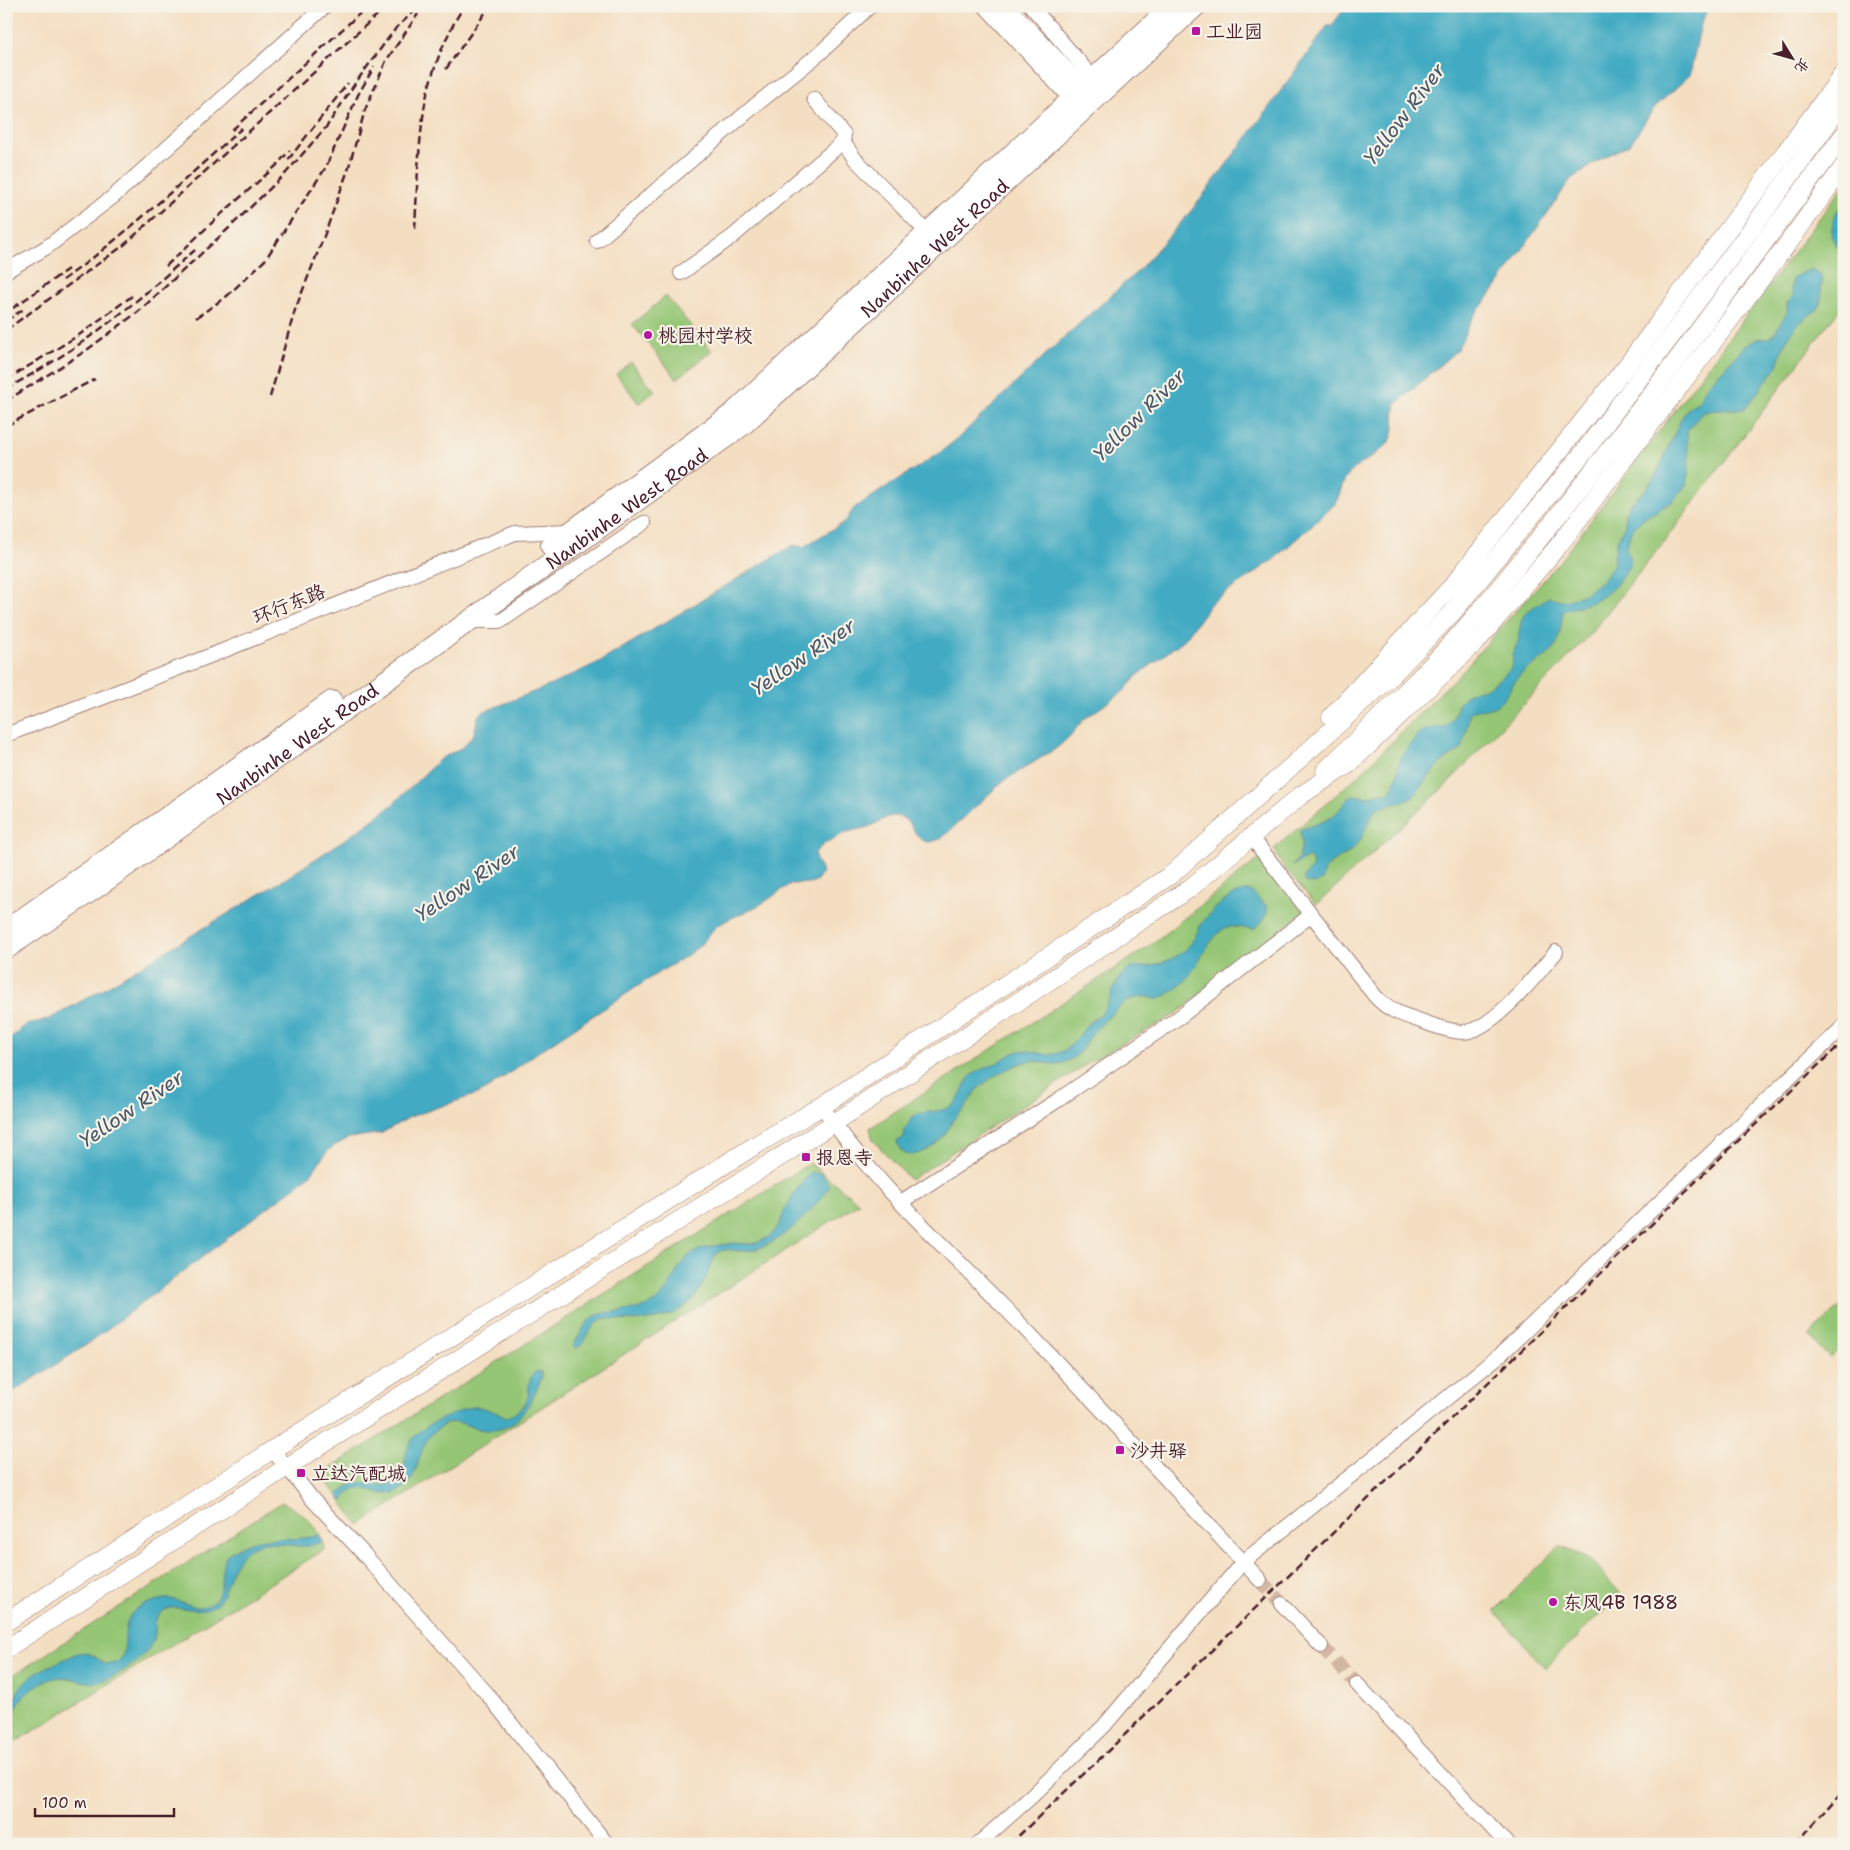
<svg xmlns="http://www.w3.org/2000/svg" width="1850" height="1850" font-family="'Shantell Sans','LXGW WenKai TC',sans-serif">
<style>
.green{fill:#95c675;stroke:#707250}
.water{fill:#43abc3;stroke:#466577}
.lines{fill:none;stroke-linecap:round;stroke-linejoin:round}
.minor-tunnel{stroke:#d2b8a3;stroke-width:14;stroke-dasharray:14 7;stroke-linecap:butt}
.minor-casing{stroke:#9f7e76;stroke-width:16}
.major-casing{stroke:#9f7e76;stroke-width:19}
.highway-casing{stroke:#9f7e76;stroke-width:22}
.minor{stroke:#fff;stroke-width:14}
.major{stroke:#fff;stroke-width:18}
.highway{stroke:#fff;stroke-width:20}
.rail{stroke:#4a1f2b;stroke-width:2.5;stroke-dasharray:8 4;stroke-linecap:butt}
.poi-dot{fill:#b5179e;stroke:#f7f3e8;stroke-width:2}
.labels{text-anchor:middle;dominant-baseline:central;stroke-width:4.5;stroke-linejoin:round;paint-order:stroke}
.poi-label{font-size:19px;fill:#4a1f2b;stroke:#f7f3e8;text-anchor:start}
.street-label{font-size:19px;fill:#4a1f2b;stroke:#f7f3e8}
.water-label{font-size:20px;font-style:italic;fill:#475768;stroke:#f7f3e8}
</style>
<rect width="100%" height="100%" fill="#f7f3e8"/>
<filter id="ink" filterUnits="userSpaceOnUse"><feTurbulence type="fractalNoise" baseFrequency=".02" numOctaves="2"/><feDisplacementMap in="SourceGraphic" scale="10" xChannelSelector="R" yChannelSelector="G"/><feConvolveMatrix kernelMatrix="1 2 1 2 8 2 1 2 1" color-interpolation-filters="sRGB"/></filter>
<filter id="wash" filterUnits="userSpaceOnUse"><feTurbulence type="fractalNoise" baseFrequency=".0096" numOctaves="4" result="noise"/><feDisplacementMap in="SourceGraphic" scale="20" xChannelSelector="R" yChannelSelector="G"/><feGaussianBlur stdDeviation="1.12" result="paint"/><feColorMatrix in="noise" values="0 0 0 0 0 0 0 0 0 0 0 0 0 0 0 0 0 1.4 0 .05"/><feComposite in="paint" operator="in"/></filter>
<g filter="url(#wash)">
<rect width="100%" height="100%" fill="#f4dec1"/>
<g class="green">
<polygon points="1844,185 1844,303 1667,538 1587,638 1443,788 1316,905 1282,865 1274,849 1359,775 1465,668 1560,561 1661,429"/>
<polygon points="666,296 712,351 677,379 632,324"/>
<polygon points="631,362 655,391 639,404 616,374"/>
<polygon points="1261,857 1305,911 1176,1014 1093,1060 910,1180 873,1140 870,1128 1148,947"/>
<polygon points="810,1163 859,1203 359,1525 321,1474"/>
<polygon points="1844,1303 1844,1344 1830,1358 1809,1336"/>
<path d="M282,1502C301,1512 322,1526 324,1550L6,1748V1680Z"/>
<polygon points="1559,1546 1589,1558 1621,1594 1545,1668 1494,1611"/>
</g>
<g class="water">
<path d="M1346,6H1708L1700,28L1690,75L1655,107L1630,144L1601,159L1571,179L1495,289L1473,317L1457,350L1396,404C1393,415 1396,431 1391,439C1382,454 1361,461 1349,474C1341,483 1341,495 1334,505L1272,561L1211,603L1185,639L1137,676L1123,692L1083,720L1069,737L1057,748L1002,782L942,838C910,854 919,816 894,816C886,816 880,822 873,825C866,829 856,829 848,832C840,835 815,847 815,855C815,865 827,869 818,879C809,888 797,878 783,889C775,894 769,900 761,904C747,912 730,917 717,926C710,932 706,940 699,946C688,956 674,964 661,971L538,1052L499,1081L480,1093L410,1117L382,1133L349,1138L336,1145L328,1150L311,1174L299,1184L85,1346L6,1396V1043L22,1028L29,1024L49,1019L103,989L285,879L362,828L392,805L440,759L463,747L474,734L478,716L483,712L551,685L601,661L793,545L803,547L845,522L854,508L938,454L957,439L1059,342L1138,271L1191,211L1254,128L1328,25L1331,27Z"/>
<polygon points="1844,203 1844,247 1837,246 1831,236 1834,215"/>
<path d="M1811,269L1820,274L1823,278L1821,287V303L1814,312L1798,324L1786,341L1776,368L1749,404L1744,409H1716L1702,413L1687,431L1689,468L1686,485L1672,502L1641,520L1631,532L1626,548L1631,563C1623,576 1613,591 1600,598C1592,604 1573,607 1563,611C1561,622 1561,636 1556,645C1548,659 1534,663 1523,672C1511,682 1507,702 1493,707C1485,710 1478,709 1470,712L1462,749L1438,765L1412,798L1403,802L1375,809L1360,841L1351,851L1329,865L1324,872L1323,879L1315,884L1304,882V877L1312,868L1313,862L1309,857L1292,866L1299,858L1302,843L1300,830C1311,825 1325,823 1334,815C1342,808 1343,803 1353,795L1367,797L1381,793H1389L1396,781L1398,766L1402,755L1419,733L1427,729L1447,726L1453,719L1458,705L1466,695L1474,691L1482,690L1489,687L1502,677L1511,668L1513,662L1512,655L1518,642L1521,621L1525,613L1549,597L1566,601L1585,594L1604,579L1613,566L1616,544L1625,524L1624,515L1629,505L1645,490L1656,475L1682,417L1689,407L1698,402L1707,386L1744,347L1757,339L1768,338L1775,333L1787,312V303L1794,296L1791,289L1793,278Z"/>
<path d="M1249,890C1256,894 1259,901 1266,905C1270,916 1262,922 1254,929C1246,929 1236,926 1228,927C1212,931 1196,970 1184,982C1178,988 1171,992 1165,996C1155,1003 1153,996 1144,997C1139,997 1130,999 1126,1002C1121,1005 1100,1025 1095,1030C1085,1042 1082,1056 1065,1062C1055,1066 1046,1063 1036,1061C1024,1059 994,1075 985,1083C975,1090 971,1100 964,1109C961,1113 956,1116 953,1120C950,1125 948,1131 944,1136C933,1149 902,1168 897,1141L904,1137L905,1130L912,1117C925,1109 940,1114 952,1106C960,1101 962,1089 967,1081C973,1071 984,1070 993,1065C1000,1062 1008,1055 1016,1052C1038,1046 1047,1065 1070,1046C1079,1039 1083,1028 1092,1020C1096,1017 1100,1016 1103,1011C1111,1000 1113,985 1122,974C1131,965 1139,968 1150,966C1159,965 1174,958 1182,953C1193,944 1195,936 1201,925C1211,910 1231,892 1249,890Z"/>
<path d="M811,1172L822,1174L830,1186C813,1211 778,1248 746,1251C735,1252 725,1246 716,1254C710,1266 706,1281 698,1292C677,1324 638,1323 604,1318C587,1326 588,1343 577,1348L573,1346C579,1337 584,1324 592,1318C606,1308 634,1315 654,1303C674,1290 675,1260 697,1251C708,1246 723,1245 734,1243C738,1243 742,1244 746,1244C755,1245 766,1240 773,1233C780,1226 782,1218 785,1210C792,1195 800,1184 811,1172Z"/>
<path d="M537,1371L541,1372L542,1377C529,1408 514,1439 475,1428C459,1423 455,1418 439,1428C414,1442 424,1481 396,1492C376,1501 357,1473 342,1502L338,1496C357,1469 374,1494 397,1481C407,1476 404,1459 407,1450C413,1431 431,1424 447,1417C456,1413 465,1407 475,1407C486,1407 498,1414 508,1417C516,1413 526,1406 528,1397C530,1388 527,1376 537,1371Z"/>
<path d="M319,1535L323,1540C305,1556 272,1534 250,1548C238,1555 230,1573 226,1586C223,1592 223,1598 218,1602C201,1619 179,1601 163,1611C152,1618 157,1627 154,1638C152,1646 142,1657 136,1662C126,1669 111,1679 99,1682C89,1684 79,1680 69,1678C51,1674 31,1687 20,1701C13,1711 13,1725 6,1736V1716L20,1688L35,1673L78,1653C97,1650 98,1666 111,1664C140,1659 107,1615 149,1603C155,1601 165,1598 171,1599C186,1602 201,1614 214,1601C228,1587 214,1559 234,1550C241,1546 251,1541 258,1540C279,1536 296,1542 319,1535Z"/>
</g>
</g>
<g filter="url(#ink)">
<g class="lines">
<g class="minor-tunnel">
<polyline points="1260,1580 1282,1604"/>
<polyline points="1321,1646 1357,1684"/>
</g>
<g class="minor-casing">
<g id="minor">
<polyline points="985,6 1077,106"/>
<polyline points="1031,6 1099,85"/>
<polyline points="814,99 844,135 843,142"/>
<polyline points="597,241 752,108 820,53 870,6"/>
<polyline points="6,271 47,247 114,196 325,6"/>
<polyline points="681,273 732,237 843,142 855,159 928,233"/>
<polyline points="468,621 501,621 644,523"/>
<polyline points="6,735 225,650 515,533 572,531"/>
<path d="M1259,847L1375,996C1388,1011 1403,1015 1421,1021C1434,1026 1448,1031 1462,1032C1491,1033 1538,973 1556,952"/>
<path d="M822,1106C872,1181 941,1243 1004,1307C1091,1397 1175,1489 1260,1580"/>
<polyline points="901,1202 1055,1102 1181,1016 1311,915"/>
<polyline points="272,1450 287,1467 313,1500 362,1552 488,1695 607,1844"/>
<polyline points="1282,1604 1321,1646"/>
<polyline points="1357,1684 1507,1844"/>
<polyline points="978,1844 1032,1796 1104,1726 1243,1562 1393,1442 1501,1354 1844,1026"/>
</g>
</g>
<g class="major-casing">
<g id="major">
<polyline points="1005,6 1092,99"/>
<polyline points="1331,717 1453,585 1628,364 1844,73"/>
<path d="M1325,771C1375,722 1426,674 1472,620C1604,466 1721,298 1844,135"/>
<polyline points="6,1622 272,1450 751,1148 822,1106 1172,874 1387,680 1452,613 1584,452 1756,223 1844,101"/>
<polyline points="6,1649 287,1467 834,1123 1189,889 1300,796 1349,764 1478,640 1559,545 1792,238 1844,166"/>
</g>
</g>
<g class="highway-casing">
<g id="highway">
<polyline points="551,546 733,413 1172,6"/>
<polyline points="6,930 332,701"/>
<path id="s1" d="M6,949L93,890L743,425L1196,6"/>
</g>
</g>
<use href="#minor" class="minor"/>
<use href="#major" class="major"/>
<use href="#highway" class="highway"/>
<g class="rail">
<polyline points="446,69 490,6"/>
<polyline points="232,130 368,6"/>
<polyline points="288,160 348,83"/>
<path d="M415,229C417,189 418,149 424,110C429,76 446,34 464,6"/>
<polyline points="166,266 218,217 276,166 290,150"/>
<path d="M63,280C127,234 184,180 242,128"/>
<polyline points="13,308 68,269"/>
<polyline points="196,318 227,296 265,260 326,167 358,95 374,67"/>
<polyline points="6,321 25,308"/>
<polyline points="6,330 123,246 387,6"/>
<polyline points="6,380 79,335 132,296"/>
<path d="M6,389C48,366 88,340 125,310C149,291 172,270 195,250"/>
<polyline points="270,397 295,310 323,239 348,170 365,110 386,61 418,14"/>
<polyline points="6,401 84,352 138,312 228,229 286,173 327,126 356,82 396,28 420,6"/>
<polyline points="6,426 95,379"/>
<polyline points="1010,1844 1110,1749 1721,1157 1844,1041"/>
<polyline points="1796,1844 1844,1789"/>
</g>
</g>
</g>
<g class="poi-dot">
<rect x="1191" y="26" width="10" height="10" rx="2.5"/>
<circle cx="648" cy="335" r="5"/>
<rect x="801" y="1152" width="10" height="10" rx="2.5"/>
<rect x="1115" y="1445" width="10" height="10" rx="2.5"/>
<rect x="296" y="1468" width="10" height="10" rx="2.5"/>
<circle cx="1553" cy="1602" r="5"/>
</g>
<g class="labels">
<g class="poi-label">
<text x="1206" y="31">工业园</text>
<text x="658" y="335">桃园村学校</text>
<text x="816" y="1157">报恩寺</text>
<text x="1130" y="1450">沙井驿</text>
<text x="311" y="1473">立达汽配城</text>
<text x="1563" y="1602">东风4B 1988</text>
</g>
<g class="street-label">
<text stroke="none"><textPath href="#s1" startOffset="1165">Nanbinhe West Road</textPath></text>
<text stroke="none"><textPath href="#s1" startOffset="761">Nanbinhe West Road</textPath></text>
<text transform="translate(289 604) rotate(-22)">环行东路</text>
<text stroke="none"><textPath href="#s1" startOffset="356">Nanbinhe West Road</textPath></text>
</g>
<g class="water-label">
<text transform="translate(1404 114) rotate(-53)">Yellow River</text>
<text transform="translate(1139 415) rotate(-45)">Yellow River</text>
<text transform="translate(803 657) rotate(-34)">Yellow River</text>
<text transform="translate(467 883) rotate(-34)">Yellow River</text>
<text transform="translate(131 1109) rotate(-34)">Yellow River</text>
</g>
</g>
<rect width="1850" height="1850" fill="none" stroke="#f7f3e8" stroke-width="25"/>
<g transform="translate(1792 58) rotate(127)" stroke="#f7f3e8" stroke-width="4" paint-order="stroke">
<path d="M0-4L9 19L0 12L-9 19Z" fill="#4a1f2b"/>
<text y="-8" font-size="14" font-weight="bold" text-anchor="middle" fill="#4a1f2b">北</text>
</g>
<path d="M35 1808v8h139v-8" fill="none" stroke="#4a1f2b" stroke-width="2.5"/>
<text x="42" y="1808" font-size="15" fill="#4a1f2b" stroke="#f7f3e8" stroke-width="4" paint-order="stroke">100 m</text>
</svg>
